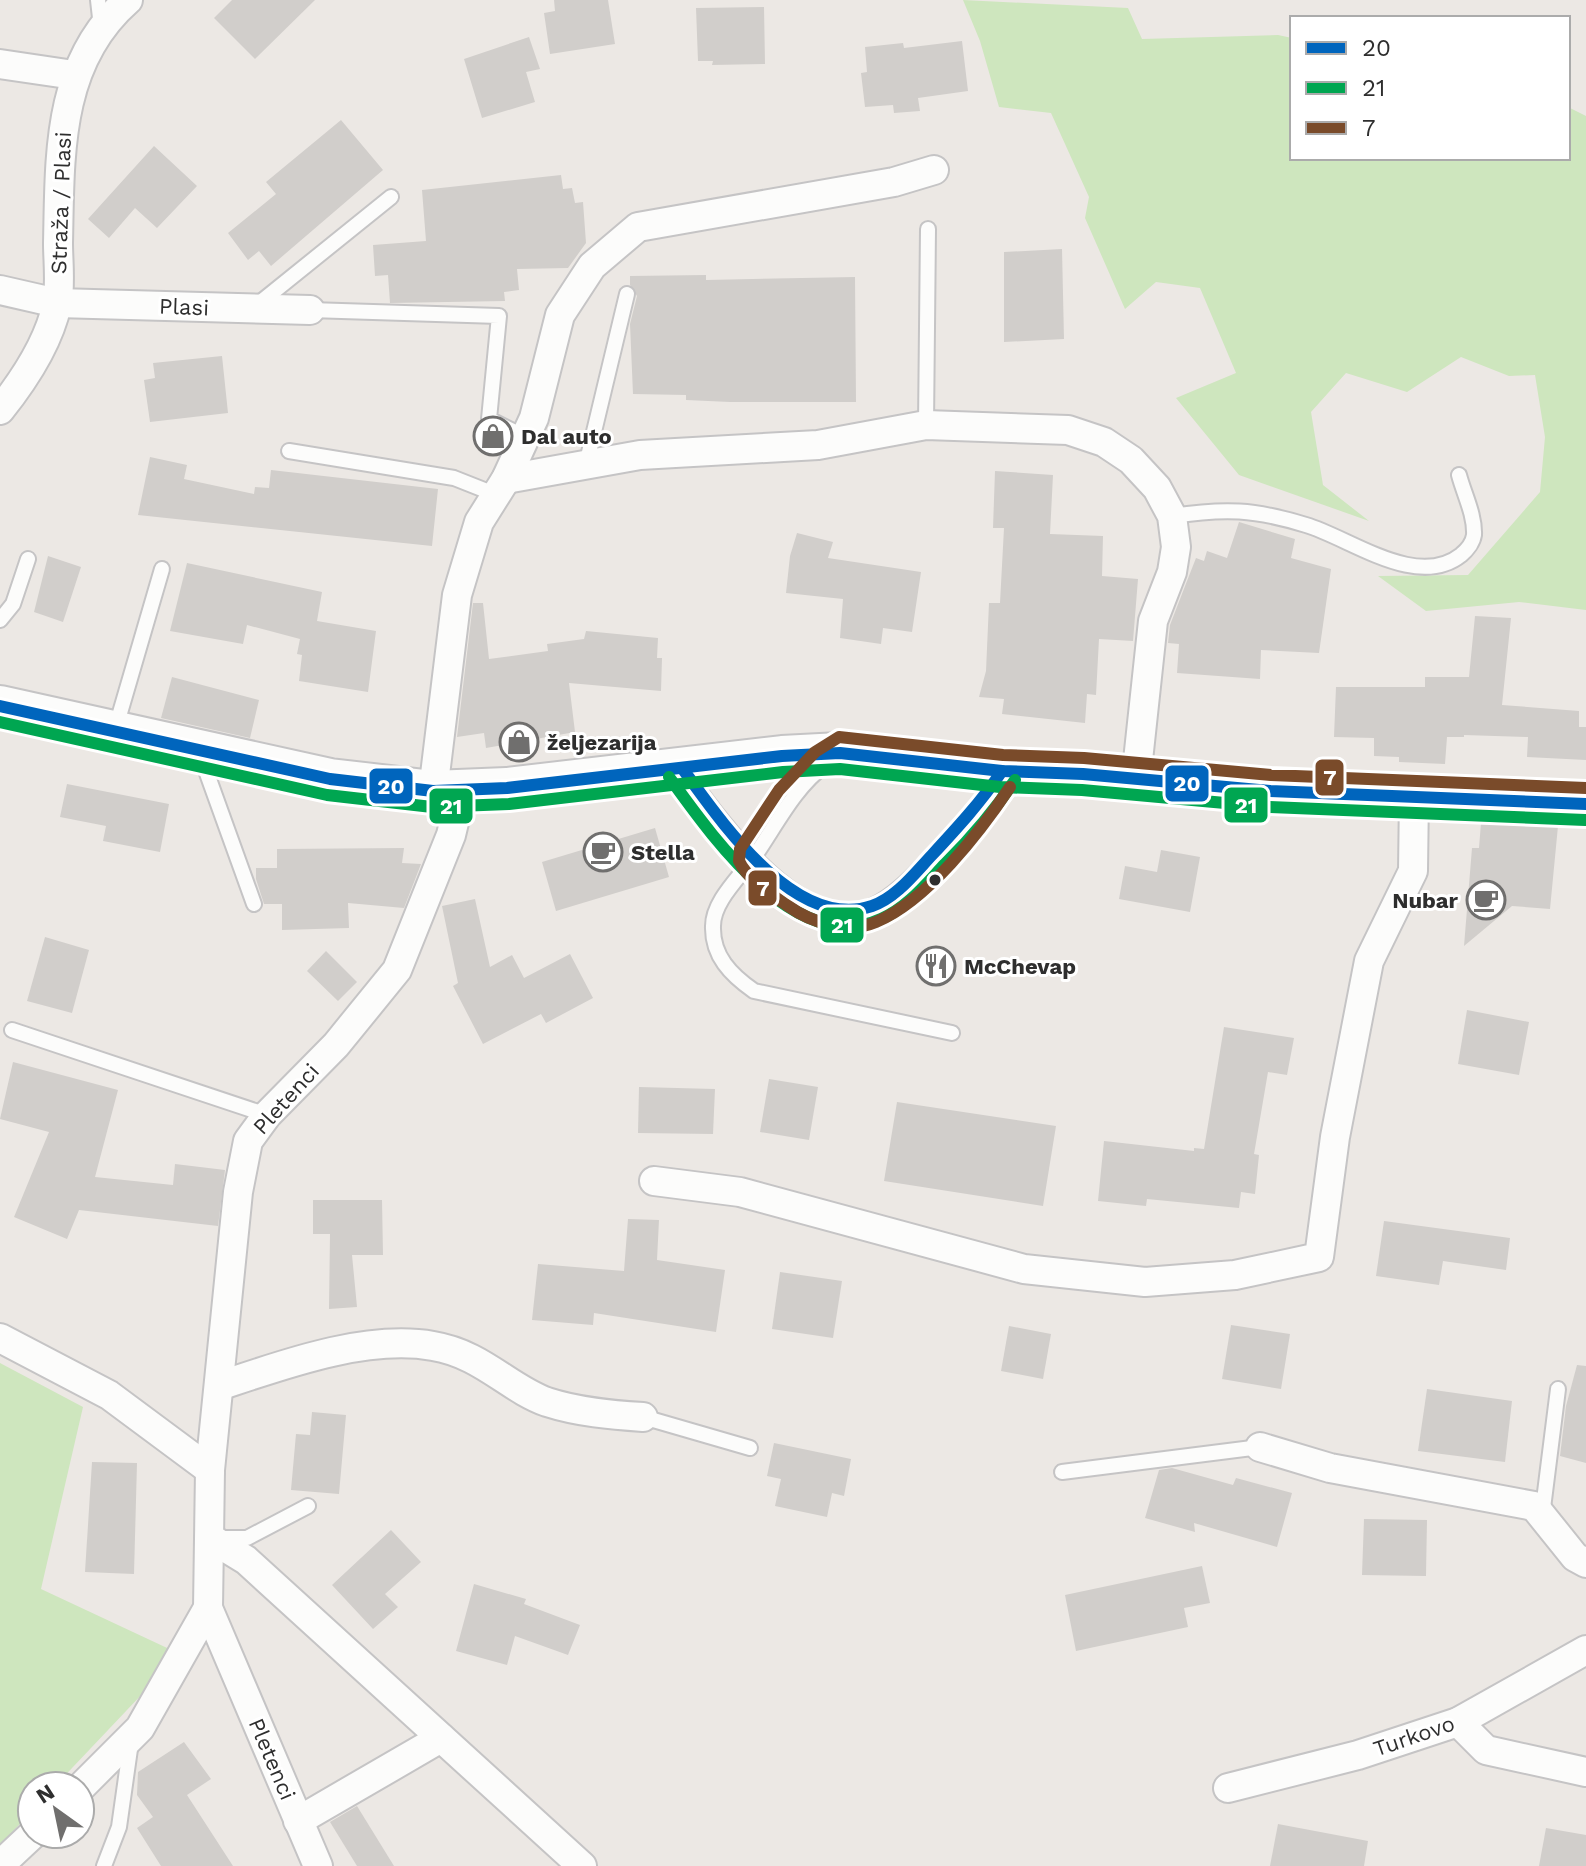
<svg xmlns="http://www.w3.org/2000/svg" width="1586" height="1866" font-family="'Work Sans',sans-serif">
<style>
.green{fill:#cee6be}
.building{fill:#d1cecb}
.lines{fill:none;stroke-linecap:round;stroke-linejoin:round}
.lane-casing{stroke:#c5c4c5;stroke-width:18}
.street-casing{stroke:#c5c4c5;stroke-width:32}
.secondary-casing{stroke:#c5c4c5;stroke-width:44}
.lane{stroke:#fcfcfb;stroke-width:14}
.street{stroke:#fcfcfb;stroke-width:28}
.secondary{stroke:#fcfcfb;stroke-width:40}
.bus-1-casing{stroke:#fff;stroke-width:18}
.bus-2-casing{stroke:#fff;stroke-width:18}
.bus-3-casing{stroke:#fff;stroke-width:18}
.bus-1{stroke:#0065bd;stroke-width:12}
.bus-2{stroke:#00a651;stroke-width:12}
.bus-3{stroke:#7a4b2a;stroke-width:12}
.bus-dot{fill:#2e2e2e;stroke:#fff;stroke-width:3}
.labels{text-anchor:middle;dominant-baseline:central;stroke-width:6;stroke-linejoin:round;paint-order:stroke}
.street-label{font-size:22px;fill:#2e2e2e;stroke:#fff}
.poi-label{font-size:22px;font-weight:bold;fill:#2e2e2e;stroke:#fff;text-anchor:start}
.line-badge{stroke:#fff;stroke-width:3}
.badge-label{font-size:22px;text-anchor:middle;font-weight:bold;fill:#fff}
</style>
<rect width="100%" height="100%" fill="#ece8e4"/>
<g class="green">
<polygon points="963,0 1128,8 1142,39 1278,35 1292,38 1292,158 1568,158 1568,107 1586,116 1586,610 1519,602 1426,611 1378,576 1468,575 1540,492 1545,437 1535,375 1509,376 1461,357 1407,392 1346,373 1311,412 1323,485 1369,521 1239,475 1176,398 1236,373 1200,288 1156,282 1125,309 1085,218 1089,197 1051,113 999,107 980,41"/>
<polygon points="0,1363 83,1407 41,1589 180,1654 55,1786 32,1786 32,1811 0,1845"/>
</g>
<g class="building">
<polygon points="232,0 315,0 255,59 214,18"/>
<polygon points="554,0 608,0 615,44 550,54 544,13 555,11"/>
<polygon points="764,7 765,64 712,65 713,61 698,61 696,8"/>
<polygon points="529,37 540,69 526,72 535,102 482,118 464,59"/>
<polygon points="962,41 968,91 918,98 920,111 894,113 893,105 865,107 861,73 867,72 865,47 903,43 904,48"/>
<polygon points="341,120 383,170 271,266 259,251 248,260 228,233 276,194 266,182"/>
<polygon points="154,146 197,186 157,228 135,208 109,238 88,219"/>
<polygon points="561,175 563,189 572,188 575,203 583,202 586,243 568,268 517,269 519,290 504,292 505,301 390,303 388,275 375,276 373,245 426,241 422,190"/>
<polygon points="1062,249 1064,339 1004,342 1004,252"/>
<polygon points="706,275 706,280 855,277 856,402 730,402 686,400 686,395 633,394 630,324 637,296 630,285 630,276"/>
<polygon points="222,356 228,413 150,422 144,380 155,378 153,363"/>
<polygon points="150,457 187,465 184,479 254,494 255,487 269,488 271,470 438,489 432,546 138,515"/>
<polygon points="995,471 1053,475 1050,534 1103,536 1102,576 1138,579 1133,641 1099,639 1096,695 1087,694 1085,723 1002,714 1004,699 979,697 986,671 989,603 1000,603 1004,528 993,528"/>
<polygon points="1239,522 1295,539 1291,558 1331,569 1319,653 1261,650 1260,679 1177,673 1179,644 1168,643 1170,625 1187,581 1196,558 1204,561 1207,551 1227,558"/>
<polygon points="797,533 833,542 828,558 921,572 912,632 883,628 881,644 840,638 843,599 786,593 790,556"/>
<polygon points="48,556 81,567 63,622 34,612"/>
<polygon points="187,563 322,592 317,621 376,631 368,692 299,681 302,655 297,654 300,639 247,625 243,644 170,631"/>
<polygon points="473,603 483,603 489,659 548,651 547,644 584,639 586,631 658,638 657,658 662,658 661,691 569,683 575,732 486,748 484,733 457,737"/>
<polygon points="1475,616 1511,618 1502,705 1579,711 1579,727 1586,727 1586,760 1527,757 1528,737 1464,735 1464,737 1447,737 1445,764 1399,762 1399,757 1374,756 1374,738 1334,737 1336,687 1425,687 1425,677 1469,677"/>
<polygon points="172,677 259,700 250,738 161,718"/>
<polygon points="67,784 169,804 160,852 103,841 106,826 60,817"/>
<polygon points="1481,823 1558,826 1550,909 1512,906 1464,946 1472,848 1479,848"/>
<polygon points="655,828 669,877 556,911 542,862"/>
<polygon points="404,848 402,863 421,864 404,908 348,903 349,928 282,930 282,904 264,904 256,879 256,868 277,868 277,849"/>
<polygon points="1161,850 1200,857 1190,912 1119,899 1125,866 1157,872"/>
<polygon points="475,899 490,967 512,955 524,978 570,954 593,998 546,1023 541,1014 483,1044 453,986 458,983 442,906"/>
<polygon points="45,937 89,950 72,1013 27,1001"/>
<polygon points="326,951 357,982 338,1001 307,971"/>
<polygon points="1467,1010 1529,1022 1519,1075 1458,1064"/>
<polygon points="1224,1027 1294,1038 1287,1075 1268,1072 1254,1154 1259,1155 1255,1194 1241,1192 1239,1208 1147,1199 1146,1206 1098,1201 1104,1141 1194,1151 1194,1148 1204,1149"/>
<polygon points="13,1062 118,1090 95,1177 173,1185 175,1164 225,1170 218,1226 79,1210 67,1239 14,1217 49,1132 0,1119"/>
<polygon points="769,1079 818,1087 809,1140 760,1132"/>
<polygon points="639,1087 715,1089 713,1134 638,1133"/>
<polygon points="897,1102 1056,1126 1043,1206 884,1181"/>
<polygon points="313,1200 382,1200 383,1255 352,1255 357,1307 329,1309 330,1234 313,1234"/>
<polygon points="628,1219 659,1220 657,1260 725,1270 716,1332 594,1313 593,1325 532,1320 538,1264 624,1271"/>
<polygon points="1384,1221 1510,1238 1506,1270 1443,1261 1439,1285 1376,1276"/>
<polygon points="780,1272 842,1281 833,1338 772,1329"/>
<polygon points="1231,1325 1290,1334 1281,1389 1222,1379"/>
<polygon points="1009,1326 1051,1334 1043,1379 1001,1371"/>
<polygon points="1577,1365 1586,1366 1586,1463 1560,1456 1566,1406"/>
<polygon points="1427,1389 1512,1401 1505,1462 1418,1451"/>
<polygon points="312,1412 346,1415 339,1494 291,1490 296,1434 310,1435"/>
<polygon points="774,1443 851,1459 844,1496 832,1493 827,1517 775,1506 781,1479 767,1476"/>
<polygon points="92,1462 137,1463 134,1574 85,1572"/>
<polygon points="1172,1468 1233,1485 1236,1478 1292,1493 1277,1547 1194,1523 1195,1532 1145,1518 1159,1470"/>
<polygon points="1364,1519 1427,1520 1426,1576 1362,1575"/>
<polygon points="391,1530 421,1562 385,1594 398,1607 373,1629 332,1585"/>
<polygon points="1202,1566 1210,1603 1184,1608 1188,1627 1076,1651 1065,1595"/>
<polygon points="474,1584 526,1599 524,1604 580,1625 568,1655 515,1636 507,1665 456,1651"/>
<polygon points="184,1742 211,1779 187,1795 233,1866 161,1866 137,1828 153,1817 137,1795 138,1772"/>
<polygon points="357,1806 394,1866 357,1866 330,1822"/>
<polygon points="1278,1824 1368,1841 1364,1866 1270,1866"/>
<polygon points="1546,1828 1586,1835 1586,1866 1539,1866"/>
</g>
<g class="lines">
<g class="lane-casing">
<g id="lane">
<polyline points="98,0 101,27"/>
<polyline points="257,305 391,197"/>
<polyline points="310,310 499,316 489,419 525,437"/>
<polyline points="926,425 928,229"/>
<polyline points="289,451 454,478 497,495"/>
<polyline points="586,465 627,294"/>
<path d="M1172,516C1225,508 1254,509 1306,525C1350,538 1417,590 1461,555C1467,550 1473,542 1474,535C1475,515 1464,494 1459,475"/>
<polyline points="0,620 13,604 28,559"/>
<polyline points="115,730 162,569"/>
<polyline points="200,754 254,904"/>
<path d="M826,764C793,789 777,824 754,857C740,877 713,901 713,926C712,956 731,975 754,991L952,1033"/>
<path d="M685,771C719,818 802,937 872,906C895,896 916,872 933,855C957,829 981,804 1000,775"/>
<polyline points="12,1030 267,1115"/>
<polyline points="643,1417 750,1448"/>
<polyline points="1062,1472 1260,1447"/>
<polyline points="1542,1516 1558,1389"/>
<polyline points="218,1538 247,1538 308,1506"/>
<polyline points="104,1866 119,1827 131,1742"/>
</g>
</g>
<g class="street-casing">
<g id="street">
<polyline points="0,64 74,75"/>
<polyline points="0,290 57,303 310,310"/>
<path d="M0,410C24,380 49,342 57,304C61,285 58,262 58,243C60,156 56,63 128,0"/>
<polyline points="506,479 640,455 818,445 926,425 1068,430 1104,442 1131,460 1157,488 1172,516 1176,547 1172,572 1153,621 1136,779"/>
<polyline points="433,791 457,595 479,522 506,479 534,418 560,315 592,266 638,227 894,182 934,170"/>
<polyline points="654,1181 740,1192 1024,1269 1145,1282 1235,1275 1319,1257 1335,1137 1369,961 1413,871 1414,796"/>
<polyline points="0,1338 109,1395 210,1470"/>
<path d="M219,1386C282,1365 366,1334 433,1346C482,1354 508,1388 547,1402C578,1412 611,1415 643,1417"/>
<polyline points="1260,1447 1330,1468 1534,1506 1575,1557 1586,1563"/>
<polyline points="210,1538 246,1560 582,1866"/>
<polyline points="1458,1722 1486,1750 1586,1772"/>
<polyline points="80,1788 140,1728 208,1608"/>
<polyline points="1228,1788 1358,1755 1458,1722 1586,1650"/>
<polyline points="298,1821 441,1738"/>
<polyline points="0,1865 33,1834"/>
<polyline points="318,1866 208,1608 210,1470 238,1192 248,1141 267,1115 336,1045 397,970 451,835 461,793"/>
</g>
</g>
<g class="secondary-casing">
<polyline id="secondary" points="0,706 330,779 433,791 507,788 782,756 840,753 1002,771 1083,774 1270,791 1586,804"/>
</g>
<use href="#lane" class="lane"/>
<use href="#street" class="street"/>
<use href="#secondary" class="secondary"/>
<g class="bus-1-casing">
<g id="bus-1">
<polyline points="0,706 330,779 433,791 507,788 782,756 840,753 1002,771 1083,774 1270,791 1586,804"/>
<path d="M682,768C720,820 795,932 872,906C896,898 915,873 932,855C957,828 981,802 1002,771"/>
</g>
</g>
<g class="bus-2-casing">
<g id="bus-2">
<polyline points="0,722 327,795 432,807 509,804 783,772 840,769 1000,787 1082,790 1269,807 1585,820"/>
<path d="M669,777C711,835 796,958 881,919C907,908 926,884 945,864C971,838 995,810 1015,780"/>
</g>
</g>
<g class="bus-3-casing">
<path id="bus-3" d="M1010,787C980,832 927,901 876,922C848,934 812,923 788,906C772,895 747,879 739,861L740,849L779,790L815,752L839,737L1003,755L1084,758L1271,775L1586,788"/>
</g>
<use href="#bus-1" class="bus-1"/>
<use href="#bus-2" class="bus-2"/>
<use href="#bus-3" class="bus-3"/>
</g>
<defs>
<g id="shop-ring" transform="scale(2)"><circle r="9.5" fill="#fff" stroke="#706f6e" stroke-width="1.5"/><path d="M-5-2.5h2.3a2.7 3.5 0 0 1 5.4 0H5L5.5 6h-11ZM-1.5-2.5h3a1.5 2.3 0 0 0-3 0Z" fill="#706f6e"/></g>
<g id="cafe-ring" transform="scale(2)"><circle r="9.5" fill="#fff" stroke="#706f6e" stroke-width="1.5"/><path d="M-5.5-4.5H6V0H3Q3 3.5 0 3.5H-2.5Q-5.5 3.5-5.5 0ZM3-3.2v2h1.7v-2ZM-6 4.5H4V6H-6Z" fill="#706f6e"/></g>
<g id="restaurant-ring" transform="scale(2)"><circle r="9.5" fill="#fff" stroke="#706f6e" stroke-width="1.5"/><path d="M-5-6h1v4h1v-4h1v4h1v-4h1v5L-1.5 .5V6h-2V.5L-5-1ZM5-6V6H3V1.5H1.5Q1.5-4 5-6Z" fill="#706f6e"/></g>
</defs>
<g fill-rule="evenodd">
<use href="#shop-ring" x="493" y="436"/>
<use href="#shop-ring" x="519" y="742"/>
<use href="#cafe-ring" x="603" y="852"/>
<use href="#cafe-ring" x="1486" y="900"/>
<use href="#restaurant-ring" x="936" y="966"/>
</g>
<circle class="bus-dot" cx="935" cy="880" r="7"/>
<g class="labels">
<g class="street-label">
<text transform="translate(61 203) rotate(-88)">Straža / Plasi</text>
<text transform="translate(184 307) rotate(2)">Plasi</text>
<text transform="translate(286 1099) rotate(-48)">Pletenci</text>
<text transform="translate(1414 1736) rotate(-19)">Turkovo</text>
<text transform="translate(272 1759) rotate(67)">Pletenci</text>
</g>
<g class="poi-label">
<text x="521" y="436">Dal auto</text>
<text x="547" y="742">željezarija</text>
<text x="631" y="852">Stella</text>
<text x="1458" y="900" text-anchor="end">Nubar</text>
<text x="964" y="966">McChevap</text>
</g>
</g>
<g class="line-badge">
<rect x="1314" y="758" width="31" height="39" rx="8" fill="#7a4b2a"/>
<rect x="1164" y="764" width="46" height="39" rx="8" fill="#0065bd"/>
<rect x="368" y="767" width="46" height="38" rx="8" fill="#0065bd"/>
<rect x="1223" y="786" width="46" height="38" rx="8" fill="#00a651"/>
<rect x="428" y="787" width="46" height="38" rx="8" fill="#00a651"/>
<rect x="747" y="869" width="31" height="38" rx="8" fill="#7a4b2a"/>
<rect x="819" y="906" width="46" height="38" rx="8" fill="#00a651"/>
</g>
<g class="badge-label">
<text x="1330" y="785">7</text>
<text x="1187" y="791">20</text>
<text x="391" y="794">20</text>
<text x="1246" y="813">21</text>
<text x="451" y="814">21</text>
<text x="763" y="896">7</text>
<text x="842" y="933">21</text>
</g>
<rect x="1290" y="16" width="280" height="144" fill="#ffffff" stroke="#ababab" stroke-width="2"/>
<rect x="1306" y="42" width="40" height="12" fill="#0065bd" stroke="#ababab" stroke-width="2"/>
<text x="1362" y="56" font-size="24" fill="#2e2e2e">20</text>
<rect x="1306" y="82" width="40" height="12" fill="#00a651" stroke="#ababab" stroke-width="2"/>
<text x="1362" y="96" font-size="24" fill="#2e2e2e">21</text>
<rect x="1306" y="122" width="40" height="12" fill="#7a4b2a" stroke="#ababab" stroke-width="2"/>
<text x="1362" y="136" font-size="24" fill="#2e2e2e">7</text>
<g transform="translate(56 1810) rotate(327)"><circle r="38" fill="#ffffff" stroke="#ababab" stroke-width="2"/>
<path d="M0-6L14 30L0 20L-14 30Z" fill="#706f6e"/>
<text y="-12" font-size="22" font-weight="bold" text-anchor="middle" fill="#2e2e2e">N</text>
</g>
</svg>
